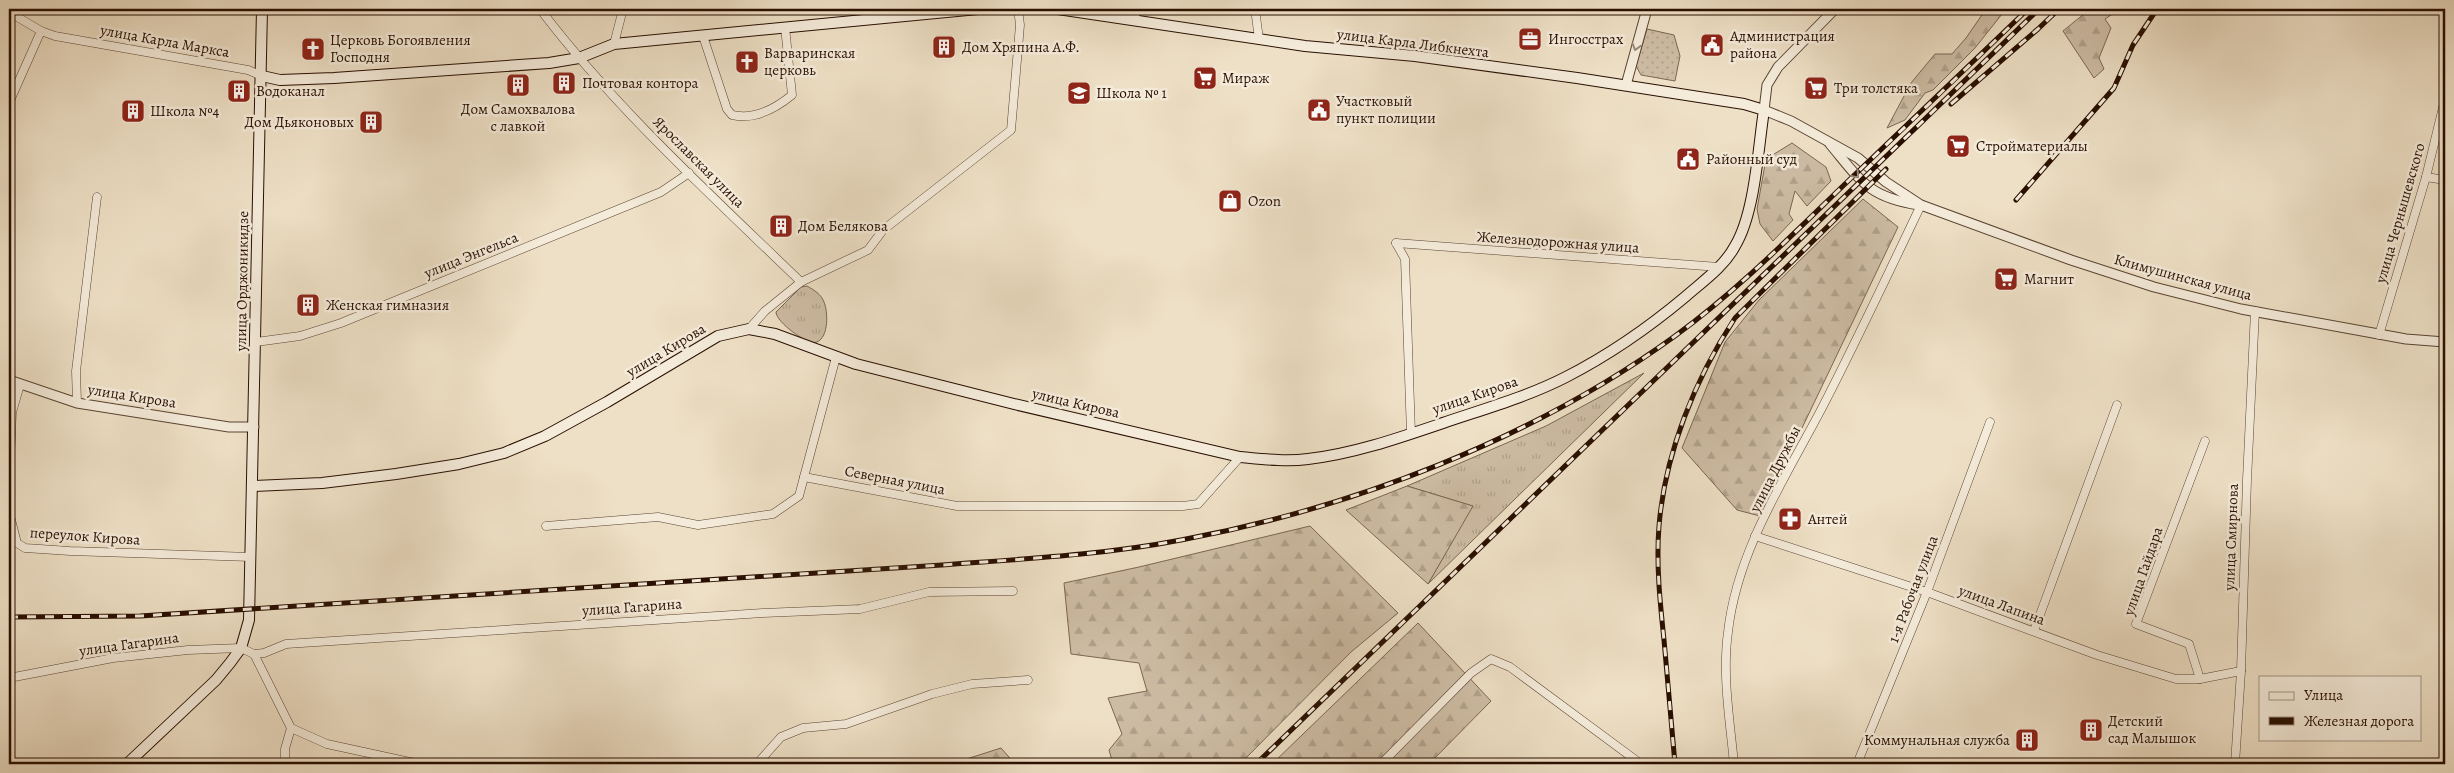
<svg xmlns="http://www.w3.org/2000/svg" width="2454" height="773" font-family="Alegreya,serif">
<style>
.grass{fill:url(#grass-tufts);stroke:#7b6652}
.forest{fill:url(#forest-firs);stroke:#7b6652}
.park{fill:url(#park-dots);stroke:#7b6652}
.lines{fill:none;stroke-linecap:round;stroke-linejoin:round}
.minor-casing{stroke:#5a4332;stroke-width:9}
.tertiary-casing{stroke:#5a4332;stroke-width:11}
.secondary-casing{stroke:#290f00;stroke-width:12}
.minor{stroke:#f4ebda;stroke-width:8}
.tertiary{stroke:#f4ebda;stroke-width:9}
.secondary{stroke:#f4ebda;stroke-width:10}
.rail-casing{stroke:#290f00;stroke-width:5}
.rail{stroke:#f4ebda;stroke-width:3;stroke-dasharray:9;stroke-linecap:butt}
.oneway{stroke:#998878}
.labels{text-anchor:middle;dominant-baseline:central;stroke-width:5;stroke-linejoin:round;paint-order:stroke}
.poi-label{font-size:15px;fill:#290f00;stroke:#f4ebda;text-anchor:start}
.street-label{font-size:15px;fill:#290f00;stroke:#f4ebda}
</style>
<defs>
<pattern id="grass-tufts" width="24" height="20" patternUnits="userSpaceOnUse" patternTransform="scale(1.25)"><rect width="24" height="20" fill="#cdbca4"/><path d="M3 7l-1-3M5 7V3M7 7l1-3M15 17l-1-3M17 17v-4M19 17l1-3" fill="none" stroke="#b0a08b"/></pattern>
<pattern id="forest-firs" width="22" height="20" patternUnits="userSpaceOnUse" patternTransform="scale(1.25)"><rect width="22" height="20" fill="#cdbca4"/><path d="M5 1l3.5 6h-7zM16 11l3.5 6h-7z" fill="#b0a08b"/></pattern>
<pattern id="park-dots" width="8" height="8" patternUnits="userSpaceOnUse" patternTransform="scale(1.25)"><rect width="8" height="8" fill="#cdbca4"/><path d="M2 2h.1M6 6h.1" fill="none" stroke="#b0a08b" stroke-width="1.8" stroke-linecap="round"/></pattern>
</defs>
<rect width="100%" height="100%" fill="#eee0c6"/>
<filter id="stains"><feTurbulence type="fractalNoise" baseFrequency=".004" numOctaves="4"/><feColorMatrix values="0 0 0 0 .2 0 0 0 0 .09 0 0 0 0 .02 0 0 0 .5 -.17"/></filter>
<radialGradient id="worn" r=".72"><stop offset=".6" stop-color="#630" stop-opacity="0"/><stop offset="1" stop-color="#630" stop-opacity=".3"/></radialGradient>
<g class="grass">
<path d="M807,286C814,290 821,294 824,302C828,311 829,337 817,342C808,346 776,322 776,312L801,287Z"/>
<polygon points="1644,373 1428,584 1472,506 1407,486 1546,426"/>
</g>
<g class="forest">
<polygon points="1986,9 2006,9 1975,48 1933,90 1925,93 1905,120 1887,128 1911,83 1935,54 1952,54 1966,38"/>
<polygon points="2090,9 2120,9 2105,19 2111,28 2099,58 2104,69 2094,78 2063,31"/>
<polygon points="1792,143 1826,167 1831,181 1807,206 1795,191 1789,214 1793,220 1773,241 1760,224 1757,209 1766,159"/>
<polygon points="1863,199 1898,227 1760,516 1737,510 1682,448 1725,342 1759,300"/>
<polygon points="1407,486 1473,506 1428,584 1346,510"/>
<polygon points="1310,526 1398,613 1351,652 1240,764 1113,764 1109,750 1122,734 1108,698 1147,691 1139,663 1071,654 1064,583 1139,567"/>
<polygon points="1418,623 1491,701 1429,764 1272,764"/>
<polygon points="1001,748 1015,764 954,763"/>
</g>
<polygon class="park" points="1647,29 1674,35 1680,56 1675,81 1641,75 1636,66"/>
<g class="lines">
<g class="minor-casing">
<g id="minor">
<path d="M540,9C616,109 711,195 801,282"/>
<polyline points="1134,9 1136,20"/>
<polyline points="1255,9 1259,39"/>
<polyline points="9,12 41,31 55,36 248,70 262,76"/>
<path d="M703,36L727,109L732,115C754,120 775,109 792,95L785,27"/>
<polyline points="614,44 623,9"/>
<polyline points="9,103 41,31"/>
<polyline points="2426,177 2445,180"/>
<polyline points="1396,243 1719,267"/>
<polyline points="1396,243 1405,259 1411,434"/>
<polyline points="749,329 765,311 801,282 868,250 883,230 1011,130 1020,25 1018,9"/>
<polyline points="2379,335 2426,177 2445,99"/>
<polyline points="256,342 300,336 341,323 661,192 689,173"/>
<polyline points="20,385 12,412 10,461 10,516 17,543 25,548 70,551 251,557"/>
<polyline points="77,403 76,371 97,197"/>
<polyline points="804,477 836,357"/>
<polyline points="546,526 658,517 698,525 773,514 799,496 804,477 957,506 1183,506 1198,504 1240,457"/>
<polyline points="1755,536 1927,592 2097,655 2176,679 2200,679 2241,671"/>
<polyline points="2034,631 2117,405"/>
<polyline points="254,654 264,653 286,644 763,613 860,609 929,592 1013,591"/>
<polyline points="9,678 113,658 188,650 241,648 254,654 291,728 327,744 419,764"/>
<polyline points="2200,679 2189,644 2136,624 2205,441"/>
<polyline points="285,764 285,749 291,728"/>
<polyline points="757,764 781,737 803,728 846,724 932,694 972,684 1028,680"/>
<polyline points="1381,764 1471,673 1491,659 1510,667 1641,764"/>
<path d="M1734,764C1730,721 1722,675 1728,632C1737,550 1786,477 1823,406C1857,340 1889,272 1921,205"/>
<polyline points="1857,764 1927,592 1990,422"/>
<polyline points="2235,764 2241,671 2247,480 2255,311"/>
</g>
</g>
<g class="tertiary-casing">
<g id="tertiary">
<polyline points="1835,9 1778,67 1767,85 1764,110 1791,121 1858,158 1886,182 1921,205 2071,260 2154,287 2241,309 2406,339 2445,342"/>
<polyline points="1626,85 1647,9"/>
<path d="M1830,144C1861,181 1868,197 1919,205"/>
<polyline points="9,380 77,403 229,427 254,427"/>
</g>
</g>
<g class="secondary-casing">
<g id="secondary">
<polyline points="262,76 280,80 334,78 549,63 579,58 614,44 978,9"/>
<path d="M252,486L322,483L396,474L459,464L504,453L545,436L607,402L718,336L749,329L775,334L856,364L1014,404L1240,457C1262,459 1286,462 1308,459C1353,454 1399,438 1443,423C1484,409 1527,397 1566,377C1609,355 1648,328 1685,297C1702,282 1724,267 1735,246C1755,213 1758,149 1764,110L1744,104L1577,78L1415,56L1305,46L1058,9"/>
<polyline points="127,764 216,680 230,663 241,648 249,620 262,9"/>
</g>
</g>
<use href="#minor" class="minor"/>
<use href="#tertiary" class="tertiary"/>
<use href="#secondary" class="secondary"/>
<g class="rail-casing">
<g id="rail">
<polyline points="1951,104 2038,29 2059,9"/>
<polyline points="2016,200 2114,88 2133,45 2157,9"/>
<path d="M9,617L140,616L942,565C1022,559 1103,555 1181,540C1353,508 1533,439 1675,336C1737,291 1790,237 1845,184C1906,126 1967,68 2028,9"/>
<polyline points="1256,764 2039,9"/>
<path d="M1675,764C1671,723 1668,681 1664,640C1660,602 1656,564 1659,526C1665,453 1695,379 1735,318L1886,169"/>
</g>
</g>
<use href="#rail" class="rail"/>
</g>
<defs><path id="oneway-chevron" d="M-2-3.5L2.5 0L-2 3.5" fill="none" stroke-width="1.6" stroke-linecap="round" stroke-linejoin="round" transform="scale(1.25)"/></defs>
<g class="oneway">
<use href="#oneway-chevron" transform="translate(1636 47) rotate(106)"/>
<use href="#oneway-chevron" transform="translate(1856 175) rotate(49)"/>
</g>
<defs>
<g id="office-square" transform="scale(1.25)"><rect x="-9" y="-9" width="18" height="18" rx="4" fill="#8f2418" stroke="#f4ebda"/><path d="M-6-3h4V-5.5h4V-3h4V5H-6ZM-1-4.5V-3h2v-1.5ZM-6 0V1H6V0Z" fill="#fff"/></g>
<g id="civic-square" transform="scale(1.25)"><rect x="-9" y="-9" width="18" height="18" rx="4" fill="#8f2418" stroke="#f4ebda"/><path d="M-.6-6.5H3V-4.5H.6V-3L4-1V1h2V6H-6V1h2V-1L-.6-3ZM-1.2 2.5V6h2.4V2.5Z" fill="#fff"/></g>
<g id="building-square" transform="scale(1.25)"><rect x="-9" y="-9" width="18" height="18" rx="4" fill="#8f2418" stroke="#f4ebda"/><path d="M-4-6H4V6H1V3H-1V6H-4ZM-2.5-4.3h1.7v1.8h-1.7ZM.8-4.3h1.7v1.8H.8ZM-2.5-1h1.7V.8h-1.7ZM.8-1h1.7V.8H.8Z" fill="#fff"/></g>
<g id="church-square" transform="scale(1.25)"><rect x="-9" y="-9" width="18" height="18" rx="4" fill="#8f2418" stroke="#f4ebda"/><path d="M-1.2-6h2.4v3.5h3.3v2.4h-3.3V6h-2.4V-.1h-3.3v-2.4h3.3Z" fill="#fff"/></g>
<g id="supermarket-square" transform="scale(1.25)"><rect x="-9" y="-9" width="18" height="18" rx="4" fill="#8f2418" stroke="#f4ebda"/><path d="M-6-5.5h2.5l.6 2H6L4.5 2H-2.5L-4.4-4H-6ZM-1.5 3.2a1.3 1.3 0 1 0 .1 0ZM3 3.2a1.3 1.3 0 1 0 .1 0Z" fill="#fff"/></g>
<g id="school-square" transform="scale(1.25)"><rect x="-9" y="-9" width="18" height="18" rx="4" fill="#8f2418" stroke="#f4ebda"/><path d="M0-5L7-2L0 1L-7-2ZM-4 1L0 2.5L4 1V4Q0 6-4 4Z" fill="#fff"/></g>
<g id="shop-square" transform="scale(1.25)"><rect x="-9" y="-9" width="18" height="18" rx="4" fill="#8f2418" stroke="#f4ebda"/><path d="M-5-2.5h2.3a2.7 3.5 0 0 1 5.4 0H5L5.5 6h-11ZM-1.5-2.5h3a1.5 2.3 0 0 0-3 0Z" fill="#fff"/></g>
<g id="pharmacy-square" transform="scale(1.25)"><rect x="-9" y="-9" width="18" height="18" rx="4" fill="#8f2418" stroke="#f4ebda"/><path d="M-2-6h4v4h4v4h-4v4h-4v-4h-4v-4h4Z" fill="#fff"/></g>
</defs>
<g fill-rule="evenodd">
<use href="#office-square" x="1530" y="39"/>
<use href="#civic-square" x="1712" y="45"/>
<use href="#building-square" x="944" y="47"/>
<use href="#church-square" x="313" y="49"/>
<use href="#church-square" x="747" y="62"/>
<use href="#supermarket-square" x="1205" y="78"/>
<use href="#building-square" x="564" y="83"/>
<use href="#building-square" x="518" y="85"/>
<use href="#supermarket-square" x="1816" y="88"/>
<use href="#building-square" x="239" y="91"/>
<use href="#school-square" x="1079" y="93"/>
<use href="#civic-square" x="1319" y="110"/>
<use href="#building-square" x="133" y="111"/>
<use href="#building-square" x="371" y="122"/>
<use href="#supermarket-square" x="1958" y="146"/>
<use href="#civic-square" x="1688" y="159"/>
<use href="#shop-square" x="1230" y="201"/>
<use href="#building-square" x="781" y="226"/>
<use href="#supermarket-square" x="2006" y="279"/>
<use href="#building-square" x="308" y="305"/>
<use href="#pharmacy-square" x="1790" y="519"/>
<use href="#building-square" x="2091" y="730"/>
<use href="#building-square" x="2027" y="740"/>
</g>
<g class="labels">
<g class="poi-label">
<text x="1730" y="36">Администрация<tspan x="1730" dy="17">района</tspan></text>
<text x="1548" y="39">Ингосстрах</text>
<text x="330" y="40">Церковь Богоявления<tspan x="330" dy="17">Господня</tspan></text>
<text x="962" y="47">Дом Хряпина А.Ф.</text>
<text x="764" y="53">Варваринская<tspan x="764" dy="17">церковь</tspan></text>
<text x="1222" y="78">Мираж</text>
<text x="582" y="83">Почтовая контора</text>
<text x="1834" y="88">Три толстяка</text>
<text x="256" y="91">Водоканал</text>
<text x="1096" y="93">Школа № 1</text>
<text x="1336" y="101">Участковый<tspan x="1336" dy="17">пункт полиции</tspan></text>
<text x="518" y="109" text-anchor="middle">Дом Самохвалова<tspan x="518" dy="17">с лавкой</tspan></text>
<text x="150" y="111">Школа №4</text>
<text x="354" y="122" text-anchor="end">Дом Дьяконовых</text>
<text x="1976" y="146">Стройматериалы</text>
<text x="1706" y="159">Районный суд</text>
<text x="1248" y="201">Ozon</text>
<text x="798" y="226">Дом Белякова</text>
<text x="2024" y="279">Магнит</text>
<text x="326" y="305">Женская гимназия</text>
<text x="1808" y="519">Антей</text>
<text x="2108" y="721">Детский<tspan x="2108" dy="17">сад Малышок</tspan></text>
<text x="2010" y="740" text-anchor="end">Коммунальная служба</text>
</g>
<g class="street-label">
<text transform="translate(165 41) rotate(10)">улица Карла Маркса</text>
<text transform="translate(1413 43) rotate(7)">улица Карла Либкнехта</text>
<text transform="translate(699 162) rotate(45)">Ярославская улица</text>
<text transform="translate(2400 213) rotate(-74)">улица Чернышевского</text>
<text transform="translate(1558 242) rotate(4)">Железнодорожная улица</text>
<text transform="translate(471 255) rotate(-22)">улица Энгельса</text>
<text transform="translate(2183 277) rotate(15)">Климушинская улица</text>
<text transform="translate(242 281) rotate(-89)">улица Орджоникидзе</text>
<text transform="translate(666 350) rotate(-31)">улица Кирова</text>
<text transform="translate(1475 395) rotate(-19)">улица Кирова</text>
<text transform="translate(132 396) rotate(9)">улица Кирова</text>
<text transform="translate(1076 403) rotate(13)">улица Кирова</text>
<text transform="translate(1775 469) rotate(-63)">улица Дружбы</text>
<text transform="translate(895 480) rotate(11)">Северная улица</text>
<text transform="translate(85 536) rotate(4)">переулок Кирова</text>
<text transform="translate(2231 537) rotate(-88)">улица Смирнова</text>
<text transform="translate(2143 571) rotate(-71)">улица Гайдара</text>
<text transform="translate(1913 589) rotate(-69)">1-я Рабочая улица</text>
<text transform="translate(2002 605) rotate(20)">улица Лапина</text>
<text transform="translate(632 607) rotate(-4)">улица Гагарина</text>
<text transform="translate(129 644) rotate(-8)">улица Гагарина</text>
</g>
</g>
<rect width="2454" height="773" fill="none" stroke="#eee0c6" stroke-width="30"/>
<rect x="10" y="10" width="2434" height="753" fill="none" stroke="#290f00" stroke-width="2.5"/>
<rect x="15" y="15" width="2424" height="743" fill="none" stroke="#290f00"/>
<rect x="2259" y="676" width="162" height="65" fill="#f4ebda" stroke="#a39383"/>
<rect x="2269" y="692" width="25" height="8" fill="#f4ebda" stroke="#a39383"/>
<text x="2304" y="700" font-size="15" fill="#290f00">Улица</text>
<rect x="2269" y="717" width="25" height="8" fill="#290f00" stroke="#a39383"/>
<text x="2304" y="726" font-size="15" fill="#290f00">Железная дорога</text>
<rect width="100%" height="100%" filter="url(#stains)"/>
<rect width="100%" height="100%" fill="url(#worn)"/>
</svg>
